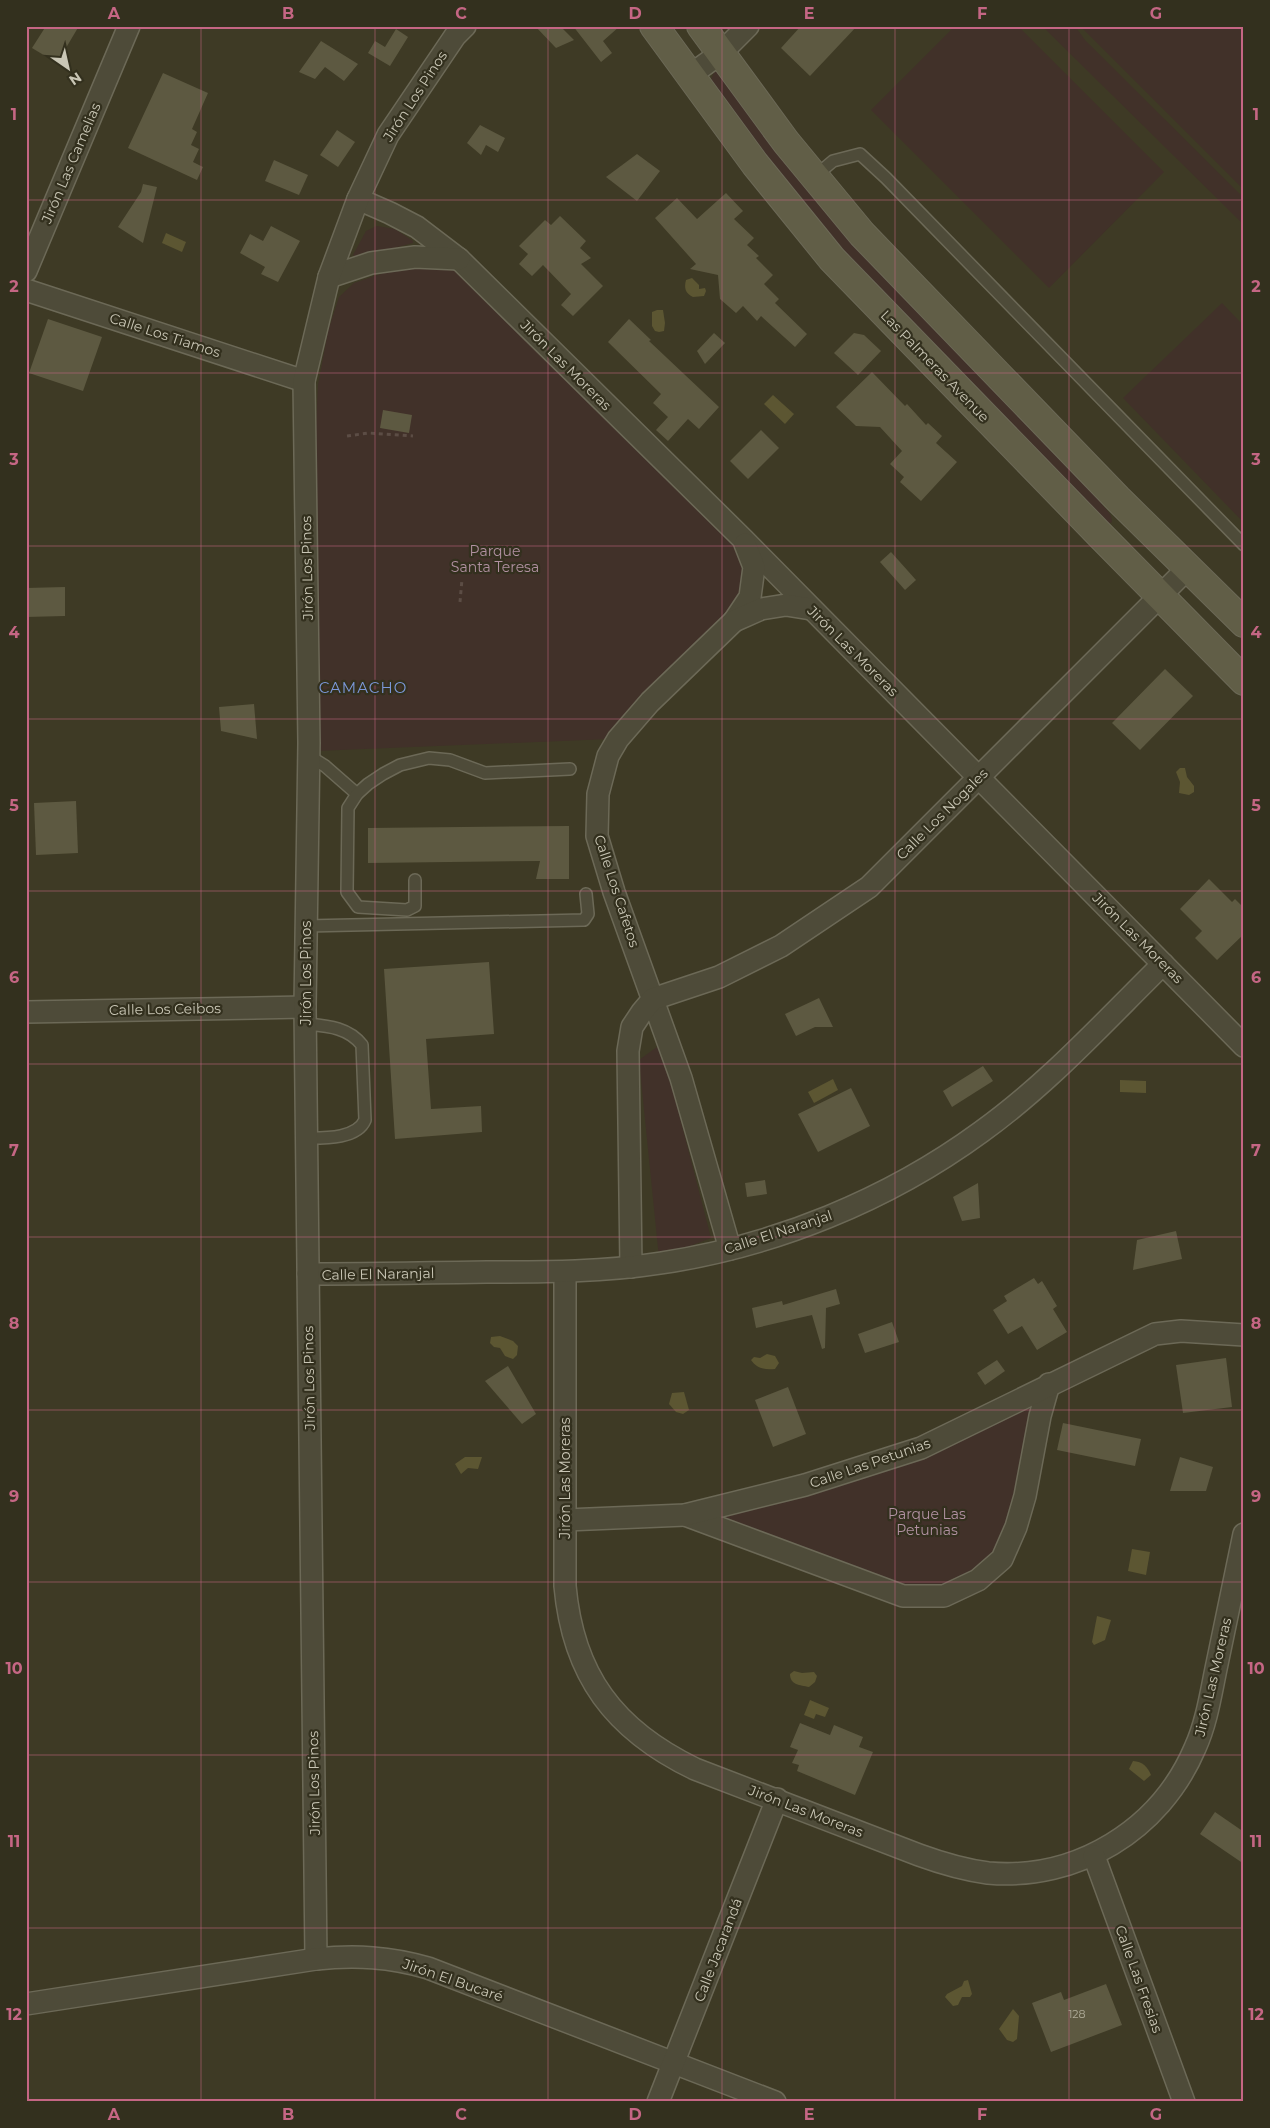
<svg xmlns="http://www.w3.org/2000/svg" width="1270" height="2128" font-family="Montserrat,sans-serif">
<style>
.green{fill:#413129}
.water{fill:#5c5632}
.building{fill:#5d5941}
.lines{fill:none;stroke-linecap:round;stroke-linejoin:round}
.lane-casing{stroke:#6c6957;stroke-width:14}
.street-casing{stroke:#6c6957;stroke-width:24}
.secondary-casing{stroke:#6c6957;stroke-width:30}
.path{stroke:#5c4d45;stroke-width:3;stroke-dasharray:4 4;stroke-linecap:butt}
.lane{stroke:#4e4b39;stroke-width:11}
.street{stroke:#4e4b39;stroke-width:21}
.secondary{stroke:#615e47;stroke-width:28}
.grid{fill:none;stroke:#c56684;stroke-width:1;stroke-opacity:0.55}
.labels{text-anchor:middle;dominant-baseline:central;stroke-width:4.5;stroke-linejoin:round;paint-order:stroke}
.number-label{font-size:11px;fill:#aeab98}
.street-label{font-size:14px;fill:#c9c6b5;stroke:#33301e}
.park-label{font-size:14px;fill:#b291a2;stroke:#33301e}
.neighbourhood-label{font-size:15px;letter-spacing:1px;fill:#7d98da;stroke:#33301e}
.neatline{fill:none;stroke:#c56684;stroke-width:2}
.grid-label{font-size:16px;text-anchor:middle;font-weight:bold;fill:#c56684}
</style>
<rect width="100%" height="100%" fill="#3e3a25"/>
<g class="green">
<polygon points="955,26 1018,26 1164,172 1049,288 871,110"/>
<polygon points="1042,26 1075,26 1085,40 1244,198 1244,225"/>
<polygon points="1080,26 1244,26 1244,190"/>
<path d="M721,71L1096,489C1097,492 1098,498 1100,501C1104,509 1112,512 1112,522L1107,525L836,250L710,82L714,72Z"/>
<polygon points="377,226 395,229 413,241 413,243 356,258 353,255 366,231"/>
<path d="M431,263L463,268L727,532C743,563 745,566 740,601L610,739L316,751L314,467L318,385L328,331L339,297L354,283L392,270Z"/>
<polygon points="1222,303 1244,326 1244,523 1123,398"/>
<polygon points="661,1044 711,1238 659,1258 639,1060"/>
<polygon points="1034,1402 1017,1497 997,1553 976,1572 944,1587 908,1589 712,1513"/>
</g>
<g class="water">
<polygon points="166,233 186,242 182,252 162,243"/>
<path d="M692,278L699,285V289L705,288L706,291L704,296L693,297C685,293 684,288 686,280Z"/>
<polygon points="657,310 663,310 665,323 664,331 659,332 655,331 652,326 652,312"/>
<polygon points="773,395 794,414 785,424 764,404"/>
<polygon points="1180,768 1185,768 1187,777 1194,786 1194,792 1189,795 1179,793 1180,782 1176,772"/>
<polygon points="833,1079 838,1090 814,1103 808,1092"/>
<polygon points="1120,1080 1146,1081 1146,1093 1120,1092"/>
<polygon points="500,1336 513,1341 518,1346 517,1355 513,1359 505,1356 500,1348 494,1347 490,1343 491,1337"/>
<path d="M767,1354L775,1356L779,1363L775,1369C766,1370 757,1369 751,1360L754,1357L760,1358Z"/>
<polygon points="684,1392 689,1410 683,1414 676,1412 669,1404 672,1393"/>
<polygon points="465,1457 482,1457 478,1469 468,1468 461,1474 455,1464"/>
<polygon points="1132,1549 1150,1552 1146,1575 1128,1571"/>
<polygon points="1097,1616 1111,1620 1105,1640 1094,1645 1092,1642"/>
<path d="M794,1671L802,1673L814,1672L817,1676L815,1682L809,1687C800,1685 790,1685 790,1674Z"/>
<polygon points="810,1700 829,1708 825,1717 816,1714 814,1719 804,1715"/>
<path d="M1133,1761C1143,1762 1147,1766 1151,1775L1144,1781L1129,1769Z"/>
<polygon points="968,1980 972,1994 970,1997 962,1997 958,2005 953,2006 945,1997 947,1994 962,1986 964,1981"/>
<polygon points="1013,2009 1019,2016 1017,2039 1013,2042 1007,2040 999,2029"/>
</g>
<g class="building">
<polygon points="46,26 79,26 57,63 32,48"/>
<polygon points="535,26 560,26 574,40 556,48"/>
<polygon points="573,26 620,26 603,41 612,53 601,62"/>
<polygon points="801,26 857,26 810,76 781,48"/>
<polygon points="396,29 408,37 390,66 368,53 375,41 385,47"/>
<polygon points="321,41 358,64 344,81 325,67 315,79 299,72"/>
<polygon points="163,73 208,93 192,129 197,132 191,145 199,149 193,162 203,167 197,180 128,148"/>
<polygon points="480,125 505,138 498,152 486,145 481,155 467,143"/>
<polygon points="337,130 355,142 338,167 320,155"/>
<polygon points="637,154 660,171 637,201 606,177"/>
<polygon points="274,160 308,175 299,195 265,181"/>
<polygon points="143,184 157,187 143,243 118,227 141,192"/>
<polygon points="726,193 743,211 734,219 754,238 747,245 759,256 756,258 773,275 764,284 779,299 775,303 807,334 795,347 761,316 757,321 743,306 736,313 720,299 718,275 690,269 696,264 655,218 677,198 697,219"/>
<polygon points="560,216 586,241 580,248 591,258 581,264 603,286 573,316 561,305 571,294 543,265 532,276 519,264 528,254 519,246 545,220 551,225"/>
<polygon points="271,226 300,241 278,282 261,274 265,267 240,253 250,234 263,241"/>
<polygon points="48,319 102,337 83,391 29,373"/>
<polygon points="629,319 651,340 649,341 719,407 699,429 688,419 668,441 656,430 668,417 653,403 661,394 608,342"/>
<polygon points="714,333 725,343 705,364 697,351"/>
<polygon points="854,333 864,335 881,351 858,375 834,353"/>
<polygon points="872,372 905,406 907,404 926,425 928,423 942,436 936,443 957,462 921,501 900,482 904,477 890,464 902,451 880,427 856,426 836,407"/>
<polygon points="383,410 412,415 409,433 380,428"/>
<polygon points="761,430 779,448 748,479 730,461"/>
<polygon points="891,552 916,580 905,590 880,562"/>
<polygon points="65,587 65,616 26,617 26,588"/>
<polygon points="1165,669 1193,696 1140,750 1112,723"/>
<polygon points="254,704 257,739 221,731 219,707"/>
<polygon points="76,801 78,853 36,855 34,803"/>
<polygon points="569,826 569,879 536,879 540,861 368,863 368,828"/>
<polygon points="1209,879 1232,902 1235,899 1244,908 1244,934 1217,960 1195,938 1202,931 1180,909"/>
<polygon points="489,962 494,1034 426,1039 431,1109 481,1106 482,1132 395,1139 384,969"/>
<polygon points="819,998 833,1027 815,1027 796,1036 785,1014"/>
<polygon points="983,1066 993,1081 952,1107 943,1091"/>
<polygon points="851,1088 870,1126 818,1152 798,1114"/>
<polygon points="765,1180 767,1194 747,1197 745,1183"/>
<polygon points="978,1183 980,1218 962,1221 953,1197"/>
<polygon points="1176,1231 1182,1259 1133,1270 1137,1240"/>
<polygon points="1034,1278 1038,1284 1042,1281 1057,1306 1053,1309 1067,1332 1037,1350 1022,1326 1008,1334 993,1310 1007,1301 1004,1296"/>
<polygon points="836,1289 840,1304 826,1308 825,1348 822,1349 812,1315 756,1328 752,1308 782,1301 783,1305"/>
<polygon points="892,1322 899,1342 865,1353 858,1334"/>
<polygon points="1226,1358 1232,1407 1183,1413 1176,1365"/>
<polygon points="997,1360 1005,1371 985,1385 977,1373"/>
<polygon points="508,1366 536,1414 522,1424 485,1381"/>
<polygon points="788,1387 806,1434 773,1447 755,1400"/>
<polygon points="1063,1423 1141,1439 1135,1466 1057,1450"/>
<polygon points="1180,1457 1213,1467 1206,1491 1170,1491"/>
<polygon points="800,1723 830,1735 834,1725 863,1737 859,1747 873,1752 855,1795 797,1771 799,1765 792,1763 798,1750 790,1747"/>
<polygon points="1215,1812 1244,1832 1244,1864 1200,1834"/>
<polygon points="1106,1984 1122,2025 1051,2052 1032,2003 1061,1992 1064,2000"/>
</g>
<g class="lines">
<g class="lane-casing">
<g id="lane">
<polyline points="814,177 833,161 860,154 886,178 1244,545"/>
<polyline points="309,756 325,766 357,794"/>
<polyline points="415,880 415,906 407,910 358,907 347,892 348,808 357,794 368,784 383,774 400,765 429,758 450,760 485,773 570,769"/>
<polyline points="306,926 584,920 588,914 586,894"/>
<path d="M306,1024C327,1026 348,1027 362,1045L365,1120C357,1139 324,1138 307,1138"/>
</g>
</g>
<g class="street-casing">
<g id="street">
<polyline points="689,76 721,53 748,26"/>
<polyline points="358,199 390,213 417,227 459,259 744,540 1244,1046"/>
<polyline points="26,271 129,26"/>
<polyline points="329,277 371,263 415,257 459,259"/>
<polyline points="26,290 304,381"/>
<polyline points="734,621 750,597 754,567 745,544"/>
<polyline points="26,1012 305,1007"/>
<polyline points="730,1249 681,1078 614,892 597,836 598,794 608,756 618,739 650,702 734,621 761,609 786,605 811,609"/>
<polyline points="631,1267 628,1051 632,1027 642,1012 653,999 719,977 781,946 869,887 1188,568"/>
<path d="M565,1272V1586C573,1675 614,1730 695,1769L919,1855C941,1863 965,1870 988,1873C1077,1881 1160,1830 1195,1748C1207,1722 1211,1692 1217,1664C1226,1621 1235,1577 1244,1534"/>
<path d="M308,1274C369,1274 429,1273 490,1272C547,1272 604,1272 661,1263C775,1246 888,1200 981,1132C1048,1084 1104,1022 1163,964"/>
<polyline points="685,1515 903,1596 944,1596 978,1580 1002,1559 1016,1527 1025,1496 1040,1416 1049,1384"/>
<polyline points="566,1520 685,1515 805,1485 921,1448 1155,1334 1181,1331 1244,1335"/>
<polyline points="1094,1856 1184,2102"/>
<polyline points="316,1959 305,1007 309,743 304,381 329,277 358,199 388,135 455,36 465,26"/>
<path d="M26,2004L316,1959C356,1955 390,1957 428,1968L775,2102"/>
<polyline points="658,2102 777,1799"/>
</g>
</g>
<g class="secondary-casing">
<g id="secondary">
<polyline points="654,26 755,164 832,259 1102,537 1244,681"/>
<polyline points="701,26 786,142 862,234 1118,499 1244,623"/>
</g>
</g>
<g class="path">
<polyline points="347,436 369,433 413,436"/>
<polyline points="460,602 462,579"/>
</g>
<use href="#lane" class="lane"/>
<use href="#street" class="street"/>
<use href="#secondary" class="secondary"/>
</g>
<path class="grid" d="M201,26V2102M375,26V2102M548,26V2102M722,26V2102M895,26V2102M1069,26V2102M26,200H1244M26,373H1244M26,546H1244M26,719H1244M26,891H1244M26,1064H1244M26,1237H1244M26,1410H1244M26,1582H1244M26,1755H1244M26,1928H1244"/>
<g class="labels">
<g class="number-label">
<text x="1077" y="2014">128</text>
</g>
<g class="street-label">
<text transform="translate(415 96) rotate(-57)">Jirón Los Pinos</text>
<text transform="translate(71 163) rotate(-67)">Jirón Las Camelias</text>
<text transform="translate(165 335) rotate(18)">Calle Los Tiamos</text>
<text transform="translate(566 365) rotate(45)">Jirón Las Moreras</text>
<text transform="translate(935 366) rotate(46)">Las Palmeras Avenue</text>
<text transform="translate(307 568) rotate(-91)">Jirón Los Pinos</text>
<text transform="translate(853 651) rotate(45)">Jirón Las Moreras</text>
<text transform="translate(942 814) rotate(-45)">Calle Los Nogales</text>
<text transform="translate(617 891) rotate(72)">Calle Los Cafetos</text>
<text transform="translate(1138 938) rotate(45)">Jirón Las Moreras</text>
<text transform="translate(306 973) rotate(-90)">Jirón Los Pinos</text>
<text transform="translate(165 1009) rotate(-1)">Calle Los Ceibos</text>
<text transform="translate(778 1232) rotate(-18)">Calle El Naranjal</text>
<text transform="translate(378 1274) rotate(-1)">Calle El Naranjal</text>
<text transform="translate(309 1378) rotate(-91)">Jirón Los Pinos</text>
<text transform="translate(870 1463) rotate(-19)">Calle Las Petunias</text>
<text transform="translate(565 1478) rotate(-90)">Jirón Las Moreras</text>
<text transform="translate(1213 1677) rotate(-77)">Jirón Las Moreras</text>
<text transform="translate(314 1783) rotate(-91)">Jirón Los Pinos</text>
<text transform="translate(806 1811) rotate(21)">Jirón Las Moreras</text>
<text transform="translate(718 1950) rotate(-69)">Calle Jacarandá</text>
<text transform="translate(1139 1979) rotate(70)">Calle Las Fresias</text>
<text transform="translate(453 1980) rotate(19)">Jirón El Bucaré</text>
</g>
<g class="park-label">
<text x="495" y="551">Parque<tspan x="495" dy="16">Santa Teresa</tspan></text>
<text x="927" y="1514">Parque Las<tspan x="927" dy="16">Petunias</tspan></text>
</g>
<g class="neighbourhood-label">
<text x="363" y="687">CAMACHO</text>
</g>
</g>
<rect width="1270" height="2128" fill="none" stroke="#33301e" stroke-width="55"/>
<g transform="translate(68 68) rotate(146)" stroke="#33301e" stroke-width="4" paint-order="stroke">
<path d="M0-4L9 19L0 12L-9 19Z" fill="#c9c6b5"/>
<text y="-8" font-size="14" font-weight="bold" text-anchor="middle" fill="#c9c6b5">N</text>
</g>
<rect x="28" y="28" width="1214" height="2072" class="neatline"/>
<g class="grid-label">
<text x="114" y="19">A</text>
<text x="288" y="19">B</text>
<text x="461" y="19">C</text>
<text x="635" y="19">D</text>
<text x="809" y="19">E</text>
<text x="982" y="19">F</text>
<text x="1156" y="19">G</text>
<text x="14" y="120">1</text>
<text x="1256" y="120">1</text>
<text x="14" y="292">2</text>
<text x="1256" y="292">2</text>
<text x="14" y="465">3</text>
<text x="1256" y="465">3</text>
<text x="14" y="638">4</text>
<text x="1256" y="638">4</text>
<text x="14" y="811">5</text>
<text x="1256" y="811">5</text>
<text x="14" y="983">6</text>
<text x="1256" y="983">6</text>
<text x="14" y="1156">7</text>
<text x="1256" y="1156">7</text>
<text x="14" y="1329">8</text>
<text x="1256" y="1329">8</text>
<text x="14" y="1502">9</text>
<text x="1256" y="1502">9</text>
<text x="14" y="1674">10</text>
<text x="1256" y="1674">10</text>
<text x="14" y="1847">11</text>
<text x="1256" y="1847">11</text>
<text x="14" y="2020">12</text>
<text x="1256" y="2020">12</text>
<text x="114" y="2120">A</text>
<text x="288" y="2120">B</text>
<text x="461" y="2120">C</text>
<text x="635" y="2120">D</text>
<text x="809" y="2120">E</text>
<text x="982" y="2120">F</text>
<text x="1156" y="2120">G</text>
</g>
</svg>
